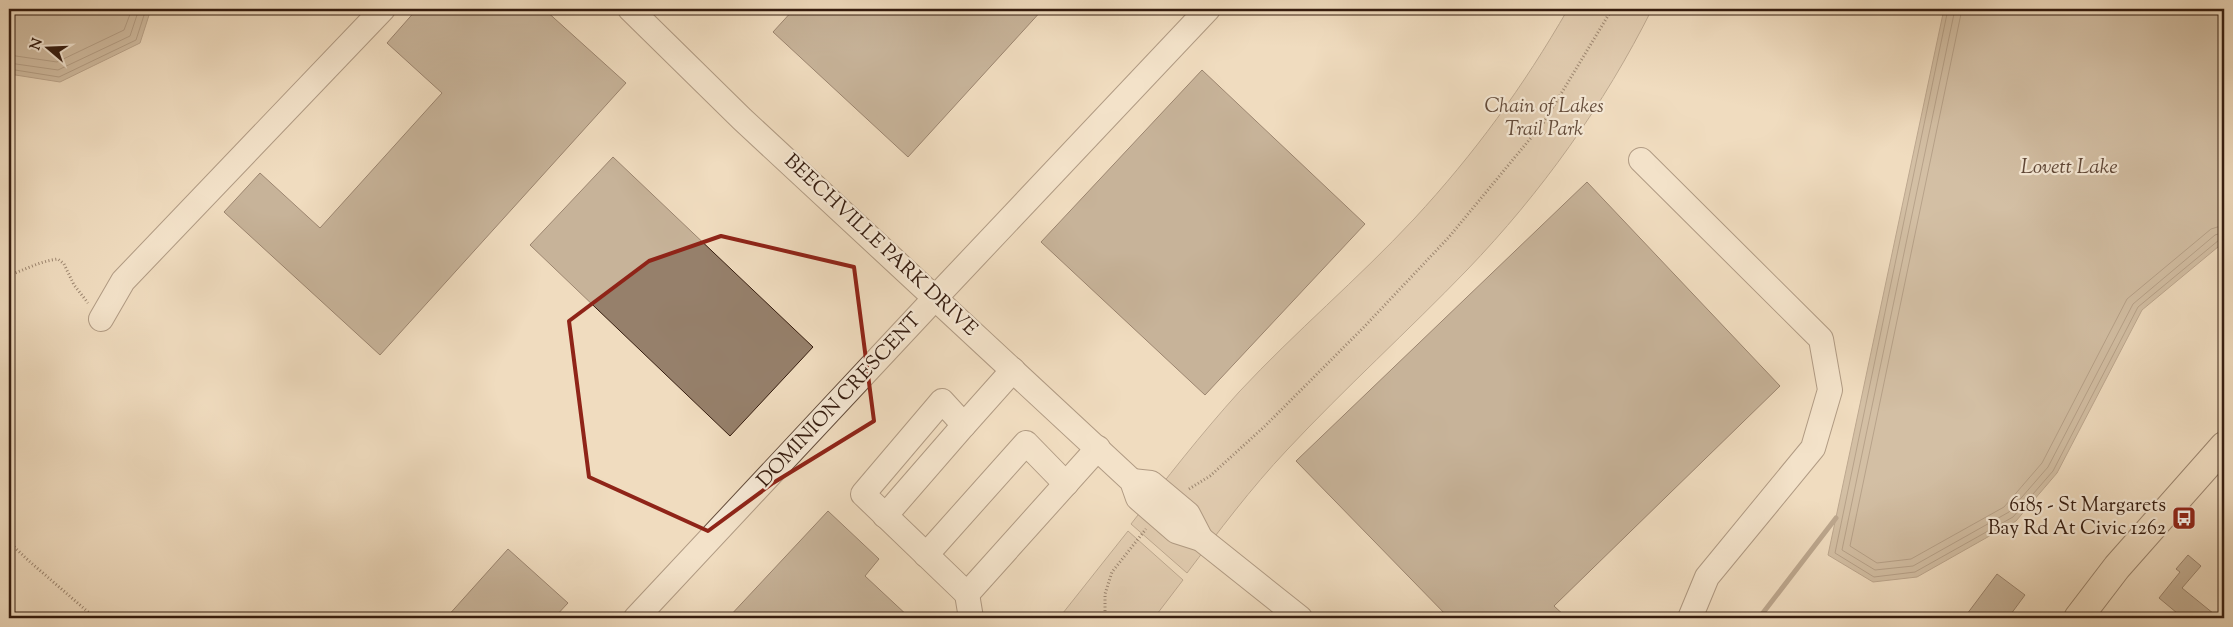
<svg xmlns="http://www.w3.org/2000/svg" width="2233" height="627" font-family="'Sorts Mill Goudy',serif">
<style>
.green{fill:#d0bba1;stroke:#826c58}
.water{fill:#b09b83;stroke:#7f6855}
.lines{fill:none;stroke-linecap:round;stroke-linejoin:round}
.shore{stroke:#725c49;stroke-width:1}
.stream{stroke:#7f6855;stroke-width:5}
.building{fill:#96806b;stroke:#351c0f}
.minor-casing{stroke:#644c3b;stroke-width:26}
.major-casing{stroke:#351c0f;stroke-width:30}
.path{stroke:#351c0f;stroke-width:3;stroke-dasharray:1 2.5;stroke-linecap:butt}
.minor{stroke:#f5e8d5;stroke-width:24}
.major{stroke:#f0dcbf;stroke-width:28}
.marked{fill:none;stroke:#8f2418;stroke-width:4;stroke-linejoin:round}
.labels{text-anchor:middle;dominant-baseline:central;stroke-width:4.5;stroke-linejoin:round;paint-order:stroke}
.park-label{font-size:20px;font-style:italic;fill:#644c3b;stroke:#f5e8d5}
.street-label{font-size:20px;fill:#351c0f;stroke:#f5e8d5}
.poi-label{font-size:20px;fill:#351c0f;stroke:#f5e8d5;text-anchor:end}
.water-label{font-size:21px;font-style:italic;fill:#604838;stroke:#f5e8d5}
</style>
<rect width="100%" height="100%" fill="#f0dcbf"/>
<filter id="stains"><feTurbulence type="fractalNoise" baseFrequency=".004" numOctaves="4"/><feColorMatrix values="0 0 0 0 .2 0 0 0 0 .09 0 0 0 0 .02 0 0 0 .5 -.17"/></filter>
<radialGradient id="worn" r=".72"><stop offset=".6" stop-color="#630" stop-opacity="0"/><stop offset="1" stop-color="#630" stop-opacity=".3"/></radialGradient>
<g class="green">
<path d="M1568,9H1652C1604,105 1541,193 1467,270C1408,331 1345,388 1287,450C1251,488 1219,531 1187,573L1131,524C1166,479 1201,434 1239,392C1295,332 1358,279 1414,219C1475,153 1523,87 1568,9Z"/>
<polygon points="1128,531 1183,580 1154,618 1059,618"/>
</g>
<g class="water">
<polygon points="9,9 151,9 140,43 60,82 9,74"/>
<polygon points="1944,9 2224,9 2224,242 2142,310 2057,473 2016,521 1917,577 1873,582 1828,555"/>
</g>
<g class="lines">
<g class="shore">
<polyline points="1948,9 1835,553 1874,577 1915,572 2013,517 2053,471 2138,307 2219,240 2224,238"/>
<polyline points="1955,9 1842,550 1875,570 1913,566 2009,512 2048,467 2133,304 2215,235 2224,232"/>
<polyline points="1962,9 1850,546 1877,563 1911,559 2004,507 2042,463 2127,299 2211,229 2224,225"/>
<polyline points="9,55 57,62 124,30 132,9"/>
<polyline points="9,63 58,70 130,36 139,9"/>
<polyline points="9,69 59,77 136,40 146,9"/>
</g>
<polyline class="stream" points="1759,618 1836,518"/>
</g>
<g class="building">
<polygon points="417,9 544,9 626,83 380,355 224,212 260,173 320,228 442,93 387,43"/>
<polygon points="794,9 1043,9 908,157 773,32"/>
<polygon points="1202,70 1365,224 1205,395 1041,242"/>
<polygon points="613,157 813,347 730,436 530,245"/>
<polygon points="1587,182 1780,386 1554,606 1567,618 1449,618 1296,461"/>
<polygon points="828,511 879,559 865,576 910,618 728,618"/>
<polygon points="508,549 568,603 554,618 446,618"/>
<polygon points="2188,555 2201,566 2182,588 2219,618 2183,618 2159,598 2180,572 2176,569"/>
<polygon points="1997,574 2025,595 2008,618 1964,618"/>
</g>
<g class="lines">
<g class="minor-casing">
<g id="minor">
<polyline points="630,9 742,119 1132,481 1138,498 1176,531 1201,539 1300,618"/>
<polyline points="1641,160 1821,339 1830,390 1813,448 1707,577 1690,618"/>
<polyline points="101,319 123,281 383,9"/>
<polyline points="1013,370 964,425 942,401 863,494 967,594 1098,448"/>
<polyline points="1132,481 1151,483 1188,514 1201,539"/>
<polyline points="885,516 964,425"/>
<polyline points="926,555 1026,443 1066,484"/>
<polyline points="967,594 971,618"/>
<polyline points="636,618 936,297 1208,9"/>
</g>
</g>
<g class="major-casing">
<polyline id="major" points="2078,618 2117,567 2224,446"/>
</g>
<g class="path">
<path d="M9,275C25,270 40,261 58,259L64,264L74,285L88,303"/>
<polyline points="1189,489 1210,476 1265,426 1364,327 1449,237 1544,122 1612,9"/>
<polyline points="9,542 29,561 95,618"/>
<polyline points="1105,618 1105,594 1112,572 1146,529"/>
</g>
<use href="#minor" class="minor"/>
<use href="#major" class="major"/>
</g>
<path d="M0 0H2233V627H0ZM721,236L854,267L874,421L773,483L708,531L589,477L569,321L649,261Z" fill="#f0dcbf" fill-opacity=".55" fill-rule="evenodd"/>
<path class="marked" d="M721,236L854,267L874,421L773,483L708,531L589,477L569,321L649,261Z"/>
<defs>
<g id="bus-square" transform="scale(1.25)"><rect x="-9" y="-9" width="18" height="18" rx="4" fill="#8f2418" stroke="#f5e8d5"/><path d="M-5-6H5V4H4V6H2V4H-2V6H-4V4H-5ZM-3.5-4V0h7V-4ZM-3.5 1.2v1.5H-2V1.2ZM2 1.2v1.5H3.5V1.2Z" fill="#fff"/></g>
</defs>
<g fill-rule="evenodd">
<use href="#bus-square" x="2184" y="518"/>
</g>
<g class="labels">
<g class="park-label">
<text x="1544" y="107">Chain of Lakes<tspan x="1544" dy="23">Trail Park</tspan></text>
</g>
<g class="street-label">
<text transform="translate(880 246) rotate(43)">BEECHVILLE PARK DRIVE</text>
<text transform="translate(840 401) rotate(-47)">DOMINION CRESCENT</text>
</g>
<g class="poi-label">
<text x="2166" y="506">6185 - St Margarets<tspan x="2166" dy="23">Bay Rd At Civic 1262</tspan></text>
</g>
<g class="water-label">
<text x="2069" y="168">Lovett Lake</text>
</g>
</g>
<rect width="2233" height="627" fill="none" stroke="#f0dcbf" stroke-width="30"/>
<rect x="10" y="10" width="2213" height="607" fill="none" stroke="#351c0f" stroke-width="2.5"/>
<rect x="15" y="15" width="2203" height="597" fill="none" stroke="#351c0f"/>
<g transform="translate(48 48) rotate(289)" stroke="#f5e8d5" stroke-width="4" paint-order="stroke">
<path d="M0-4L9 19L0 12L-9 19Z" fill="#351c0f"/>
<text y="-8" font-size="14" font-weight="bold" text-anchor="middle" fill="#351c0f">N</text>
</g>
<rect width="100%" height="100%" filter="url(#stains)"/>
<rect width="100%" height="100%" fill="url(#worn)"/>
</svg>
